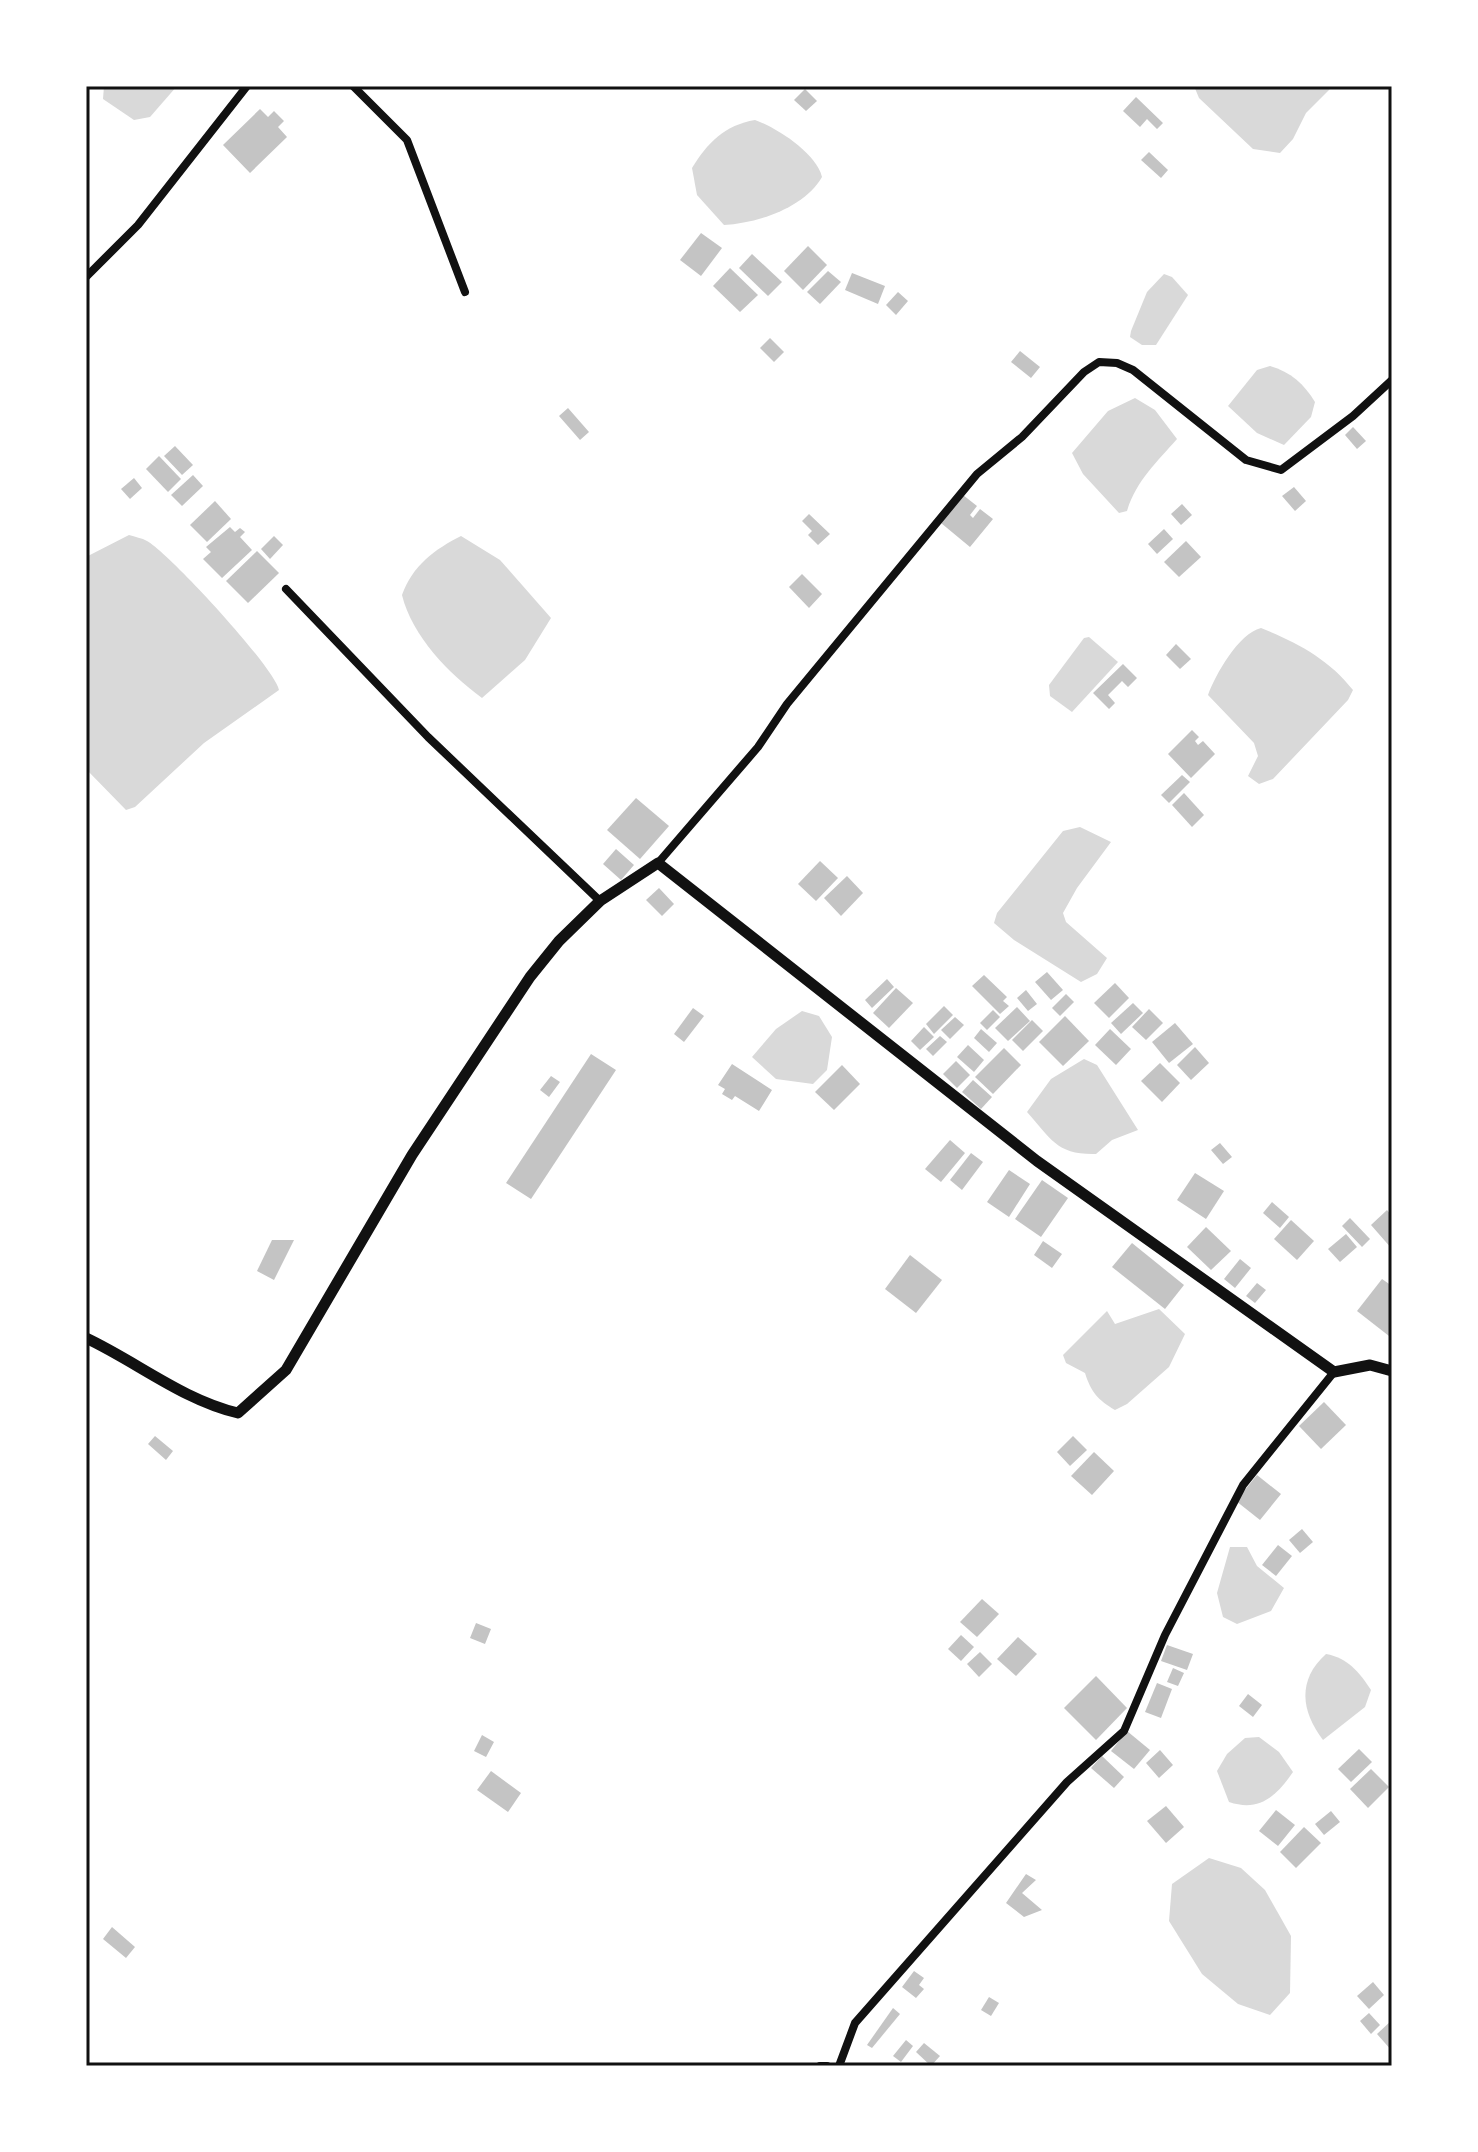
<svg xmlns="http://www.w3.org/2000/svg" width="1478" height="2152" font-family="'Archivo Narrow',sans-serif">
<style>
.water{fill:#d9d9d9}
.building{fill:#c4c4c4}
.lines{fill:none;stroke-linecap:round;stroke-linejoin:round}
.minor{stroke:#111;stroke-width:8}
.tertiary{stroke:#111;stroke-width:11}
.neatline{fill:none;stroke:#111;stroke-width:3}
</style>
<rect width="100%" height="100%" fill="#fff"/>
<g class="water">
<polygon points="104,86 177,86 150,117 134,120 103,99"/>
<polygon points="1194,86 1333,86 1306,113 1293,139 1280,153 1253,149 1199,98"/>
<path d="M755,120C777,128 816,153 822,177C804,208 758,223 724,225L697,195L692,168C707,143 725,125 755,120Z"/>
<polygon points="1164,274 1172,277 1188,295 1156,345 1142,345 1130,337 1131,331 1147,292"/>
<path d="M1270,366C1291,372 1304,384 1315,402L1311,417L1284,445L1257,433L1228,406L1257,370Z"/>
<path d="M1135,398L1155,410L1177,439C1157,462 1136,481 1127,511L1119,513L1083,474L1072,453L1108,411Z"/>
<path d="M129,535C135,537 142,538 147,541C170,554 274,667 279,690L204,743L135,807L126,810L86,769V557Z"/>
<path d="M461,536L500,560L551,618L525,660L482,698C449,674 412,636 402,595C412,566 435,549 461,536Z"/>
<path d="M1261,628C1296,642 1329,659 1353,690L1348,700L1273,779L1259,784L1248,776L1258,756L1254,743L1208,695C1216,674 1238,634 1261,628Z"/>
<polygon points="1089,637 1118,662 1072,712 1050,696 1049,685 1084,638"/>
<polygon points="1080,827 1111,842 1077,888 1063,913 1066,922 1107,958 1097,974 1081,982 1014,940 994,923 997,913 1063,831"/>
<polygon points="802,1011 819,1016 832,1037 827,1070 813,1084 776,1079 752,1057 776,1029"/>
<path d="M1084,1059L1097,1065L1138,1130L1112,1140L1096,1154C1057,1155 1051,1139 1027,1112L1051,1079Z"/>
<path d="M1159,1309L1185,1334L1169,1367L1127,1404L1115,1410C1098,1400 1091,1392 1085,1373L1066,1363L1063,1355L1107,1311L1115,1324Z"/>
<polygon points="1230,1547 1247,1547 1257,1566 1284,1588 1271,1611 1237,1624 1223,1617 1217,1593"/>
<path d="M1326,1654C1348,1658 1359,1672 1371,1690L1365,1707L1323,1740C1301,1711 1297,1680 1326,1654Z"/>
<path d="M1259,1737L1279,1752L1293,1772C1276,1797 1259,1812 1229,1802L1217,1771L1227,1754L1245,1738Z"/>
<polygon points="1209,1858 1241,1868 1265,1890 1291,1936 1290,1993 1270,2015 1238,2004 1202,1974 1169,1921 1172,1884"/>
</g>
<g class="building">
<polygon points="805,89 817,101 806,111 794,100"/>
<polygon points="1136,97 1163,123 1157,129 1147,119 1140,127 1123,111"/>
<polygon points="260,109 268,117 274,111 284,121 278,127 287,137 250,173 223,145"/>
<polygon points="1149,152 1168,170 1161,178 1141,160"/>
<polygon points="701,233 722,248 701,276 680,260"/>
<polygon points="808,246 827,265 803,290 784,271"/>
<polygon points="752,254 782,282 768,296 739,268"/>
<polygon points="730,268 758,295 740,312 713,286"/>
<polygon points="828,271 841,282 820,304 807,292"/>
<polygon points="852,273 885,286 878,304 845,290"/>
<polygon points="898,292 908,301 896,315 886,305"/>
<polygon points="770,338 784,352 774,362 760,348"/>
<polygon points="1020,351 1040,367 1031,378 1011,362"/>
<polygon points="568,408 589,432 580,440 559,416"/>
<polygon points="1353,427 1366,441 1357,449 1345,435"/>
<polygon points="175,446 193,465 182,475 164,456"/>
<polygon points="159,456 181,479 168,492 146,469"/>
<polygon points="193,475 203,486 182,506 171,495"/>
<polygon points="134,478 142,488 130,499 121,489"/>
<polygon points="1294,487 1306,501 1295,511 1282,496"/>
<polygon points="963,495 977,506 970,515 973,518 980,509 993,519 970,547 941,523"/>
<polygon points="215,501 231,519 207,542 190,525"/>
<polygon points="1182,504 1192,515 1181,525 1171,514"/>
<polygon points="809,514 830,534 818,545 808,535 812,531 802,521"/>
<polygon points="230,527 235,532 240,528 245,532 240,537 252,550 222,578 203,559 211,552 206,547"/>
<polygon points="1164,529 1173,539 1157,554 1148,544"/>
<polygon points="274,536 283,545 270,559 261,549"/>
<polygon points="1186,541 1201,557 1179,577 1164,562"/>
<polygon points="257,551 279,573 248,603 226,581"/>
<polygon points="802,574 822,594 809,608 789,587"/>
<polygon points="1176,644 1191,659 1180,669 1166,655"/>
<polygon points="1123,664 1137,678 1128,687 1122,681 1108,695 1115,703 1109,709 1093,693"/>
<polygon points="1192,730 1199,737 1195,741 1198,745 1203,741 1215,754 1191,778 1168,754"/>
<polygon points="1182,775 1190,782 1169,803 1161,795"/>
<polygon points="1184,793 1204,815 1192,827 1172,805"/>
<polygon points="636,798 669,826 640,859 607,830"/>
<polygon points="616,849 634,865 621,880 603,864"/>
<polygon points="820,861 838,878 816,901 798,884"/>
<polygon points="847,876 863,893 841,916 824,898"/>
<polygon points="659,888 674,904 662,916 646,900"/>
<polygon points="1047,972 1063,990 1051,1000 1035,982"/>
<polygon points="984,975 1007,997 1003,1001 1009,1006 1000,1014 972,986"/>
<polygon points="887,979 894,987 872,1008 865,1000"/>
<polygon points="1115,983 1129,998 1109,1018 1094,1003"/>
<polygon points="896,988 913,1003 889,1028 873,1013"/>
<polygon points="1026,990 1037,1004 1028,1011 1017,998"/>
<polygon points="1066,994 1074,1002 1060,1016 1052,1008"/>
<polygon points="1133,1003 1143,1013 1121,1034 1111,1023"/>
<polygon points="944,1006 953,1015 934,1034 926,1024"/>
<polygon points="1017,1007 1030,1021 1008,1041 995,1028"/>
<polygon points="693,1008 704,1016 684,1042 674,1034"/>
<polygon points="1149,1009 1163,1023 1146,1040 1132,1027"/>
<polygon points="993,1010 1000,1017 987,1030 980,1023"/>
<polygon points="1065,1016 1089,1041 1063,1066 1039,1042"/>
<polygon points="955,1017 964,1025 950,1039 941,1030"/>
<polygon points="1032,1020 1043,1031 1023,1051 1012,1040"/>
<polygon points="1175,1023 1193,1044 1169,1063 1152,1042"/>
<polygon points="924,1027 934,1037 920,1050 911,1041"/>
<polygon points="981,1029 997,1043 989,1052 974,1038"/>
<polygon points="1110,1029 1131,1049 1116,1065 1095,1045"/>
<polygon points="940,1036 947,1042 933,1056 926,1049"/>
<polygon points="968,1045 984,1060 974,1072 957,1057"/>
<polygon points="1195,1047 1209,1063 1191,1080 1177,1065"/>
<polygon points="1004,1048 1021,1065 993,1094 975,1077"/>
<polygon points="591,1054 616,1070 531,1199 506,1183"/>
<polygon points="956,1061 970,1075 957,1088 943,1074"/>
<polygon points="1160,1063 1180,1083 1162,1102 1141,1081"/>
<polygon points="732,1064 772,1090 759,1111 735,1096 732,1100 722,1094 725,1089 718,1085"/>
<polygon points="842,1065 860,1084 834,1110 815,1092"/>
<polygon points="551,1076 560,1082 549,1097 540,1090"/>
<polygon points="973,1080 992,1097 981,1109 962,1092"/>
<polygon points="950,1140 965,1153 941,1182 925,1169"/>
<polygon points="1220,1143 1232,1157 1223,1164 1211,1150"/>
<polygon points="971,1153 983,1162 962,1190 950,1180"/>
<polygon points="1009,1170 1030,1184 1009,1217 987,1202"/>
<polygon points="1195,1173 1224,1191 1206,1219 1177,1200"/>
<polygon points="1042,1180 1068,1198 1041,1237 1015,1219"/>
<polygon points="1272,1202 1289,1217 1280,1228 1263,1213"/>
<polygon points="1387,1210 1392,1216 1392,1249 1371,1225"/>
<polygon points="1350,1218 1370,1239 1362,1247 1342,1226"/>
<polygon points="1291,1220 1314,1241 1297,1260 1274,1239"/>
<polygon points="1206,1227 1231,1251 1211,1270 1187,1247"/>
<polygon points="1346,1234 1357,1247 1340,1262 1328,1249"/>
<polygon points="272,1240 294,1240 274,1280 257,1271"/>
<polygon points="1043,1241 1062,1254 1052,1268 1034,1255"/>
<polygon points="1132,1243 1184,1285 1165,1309 1112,1267"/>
<polygon points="910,1255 942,1280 916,1313 885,1289"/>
<polygon points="1240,1259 1251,1268 1235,1288 1224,1279"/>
<polygon points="1382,1279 1392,1286 1392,1331 1389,1336 1357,1311"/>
<polygon points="1257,1283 1266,1290 1255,1303 1246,1296"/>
<polygon points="1324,1402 1346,1425 1321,1449 1299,1426"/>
<polygon points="155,1436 173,1451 166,1460 148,1444"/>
<polygon points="1073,1436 1087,1450 1070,1466 1057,1452"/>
<polygon points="1094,1452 1114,1471 1092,1495 1071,1476"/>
<polygon points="1257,1475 1281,1494 1260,1520 1236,1501"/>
<polygon points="1302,1529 1313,1542 1300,1553 1289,1540"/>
<polygon points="1278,1545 1292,1556 1276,1576 1262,1565"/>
<polygon points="982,1599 999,1614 977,1637 960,1622"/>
<polygon points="476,1623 491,1629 485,1644 470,1638"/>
<polygon points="961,1635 974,1647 961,1661 948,1649"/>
<polygon points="1018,1637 1037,1654 1016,1676 997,1659"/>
<polygon points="1167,1645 1193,1654 1187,1670 1161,1661"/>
<polygon points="980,1652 992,1664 979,1677 967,1664"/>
<polygon points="1173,1668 1184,1673 1178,1686 1167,1682"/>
<polygon points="1096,1676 1127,1708 1096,1740 1064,1708"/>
<polygon points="1157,1683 1172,1689 1161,1718 1145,1712"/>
<polygon points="1248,1694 1262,1705 1253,1717 1239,1706"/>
<polygon points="1127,1731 1150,1750 1134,1769 1111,1751"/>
<polygon points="482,1735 494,1742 486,1757 474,1751"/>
<polygon points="1359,1749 1372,1762 1351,1782 1338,1769"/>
<polygon points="1160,1750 1173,1765 1159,1778 1146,1763"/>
<polygon points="1102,1756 1124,1777 1114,1788 1091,1768"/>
<polygon points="1371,1769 1389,1787 1368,1808 1350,1789"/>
<polygon points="491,1771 521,1793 508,1812 477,1790"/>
<polygon points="1166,1806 1184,1827 1166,1843 1147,1821"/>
<polygon points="1276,1810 1295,1825 1278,1846 1259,1831"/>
<polygon points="1331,1811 1340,1822 1324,1835 1315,1824"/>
<polygon points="1304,1827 1321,1843 1296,1868 1280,1852"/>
<polygon points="1026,1874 1036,1880 1022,1893 1042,1910 1024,1917 1006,1903"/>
<polygon points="112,1927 135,1947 126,1958 103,1939"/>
<polygon points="914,1971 924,1978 919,1985 924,1989 916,1998 902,1987"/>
<polygon points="1373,1982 1384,1995 1369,2009 1357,1996"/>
<polygon points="989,1997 999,2003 991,2016 981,2010"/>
<polygon points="893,2008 900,2014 872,2048 867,2045"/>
<polygon points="1369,2013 1380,2025 1371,2034 1360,2021"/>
<polygon points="1392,2020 1392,2051 1377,2034"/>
<polygon points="906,2040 913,2046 901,2062 893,2056"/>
<polygon points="924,2043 940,2056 931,2066 916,2052"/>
</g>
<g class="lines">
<g class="minor">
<polyline points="353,86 407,140 465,292"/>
<polyline points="86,277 138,225 247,86"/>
<polyline points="286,589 428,737 600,901"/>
<polyline points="658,863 758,747 787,704 977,474 1022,437 1084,372 1099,362 1117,363 1133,370 1246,460 1281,470 1353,416 1392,380"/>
<polyline points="820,2066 827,2066"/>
<polyline points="839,2066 855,2023 1067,1782 1124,1731 1165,1635 1243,1485 1334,1372"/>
</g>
<path class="tertiary" d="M86,1338C137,1362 183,1400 238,1413L286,1370L412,1155L530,977L559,941L600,901L658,863L1037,1161L1334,1372L1370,1365L1392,1371"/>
</g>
<rect width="1478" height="2152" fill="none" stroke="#ffffff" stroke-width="176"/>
<rect x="88" y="88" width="1302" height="1976" class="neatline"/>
</svg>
